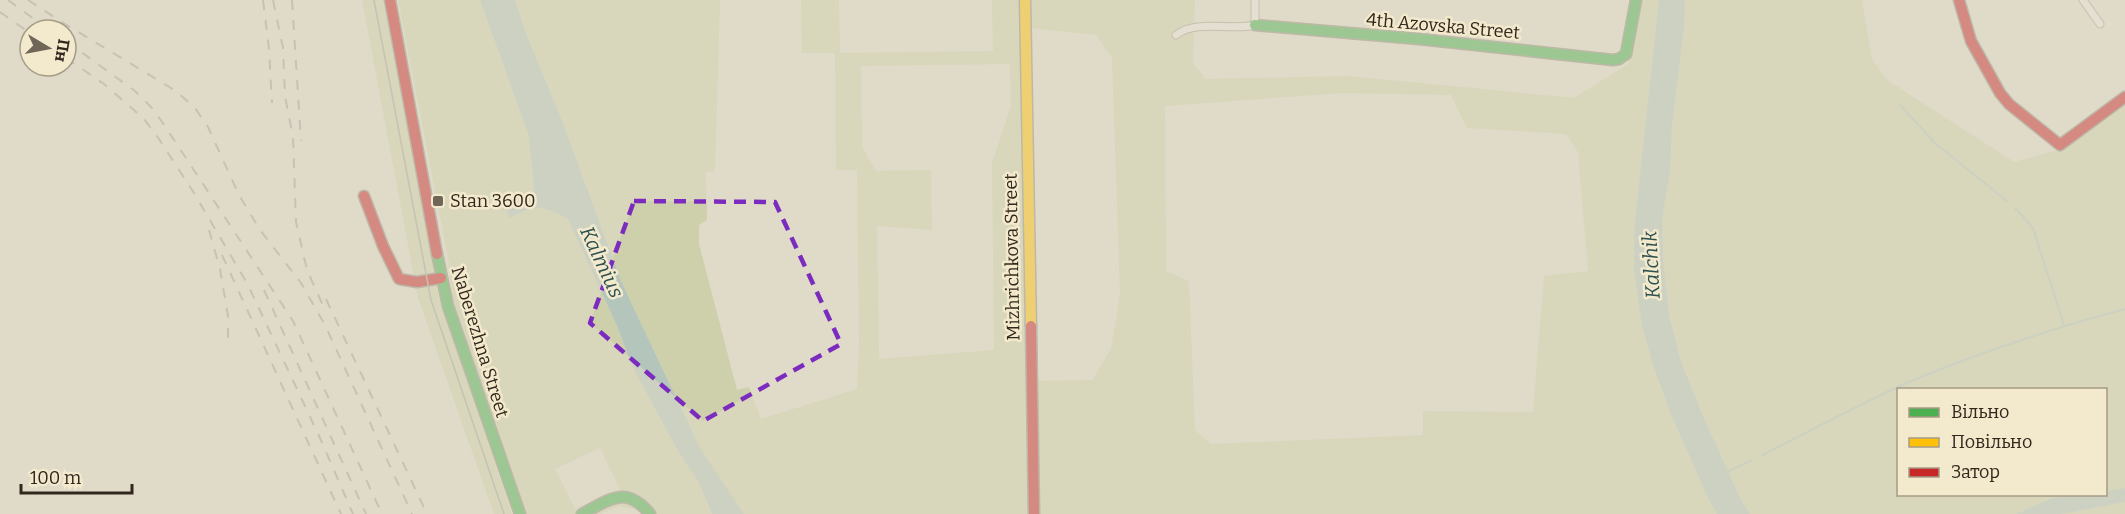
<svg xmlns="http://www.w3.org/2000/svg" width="2125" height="514" font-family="Bitter,serif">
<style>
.green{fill:#ced0ab;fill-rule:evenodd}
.water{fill:#b4c6bb}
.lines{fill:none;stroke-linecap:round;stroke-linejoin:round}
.stream{stroke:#b4c6bb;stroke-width:2}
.street-casing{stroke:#a59f92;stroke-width:9}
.fast-casing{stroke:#948e82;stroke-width:13}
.slow-casing{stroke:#948e82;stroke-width:13}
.jam-casing{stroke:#948e82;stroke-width:13}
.street{stroke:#e8e4d9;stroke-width:7}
.fast{stroke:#4caf50;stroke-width:10}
.slow{stroke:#ffc107;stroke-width:10}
.jam{stroke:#c62828;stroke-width:10}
.tram{stroke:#a8a49a;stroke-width:1.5}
.rail{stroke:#a8a49a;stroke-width:2;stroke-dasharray:10 10;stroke-linecap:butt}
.marked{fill:none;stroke:#7b2cbf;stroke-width:4.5;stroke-dasharray:12 8;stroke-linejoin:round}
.poi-dot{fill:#6f6658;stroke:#f3e9cd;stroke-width:2}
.labels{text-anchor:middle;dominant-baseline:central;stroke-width:5;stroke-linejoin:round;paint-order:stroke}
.street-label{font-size:18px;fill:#32271c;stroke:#f3e9cd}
.poi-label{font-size:18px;fill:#32271c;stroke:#f3e9cd;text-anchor:start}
.water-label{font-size:20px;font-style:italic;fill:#2c5150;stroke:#f3e9cd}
</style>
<rect width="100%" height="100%" fill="#e0dac8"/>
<g class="green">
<polygon points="362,0 383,0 439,299 512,514 494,514 418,298"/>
<path d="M398,0H480L529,136L534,190L506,210L510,217C534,204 544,206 568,219L617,326L632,366L678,451L699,483L712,514H640L637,510L618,506L601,514H525L452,296L449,263ZM600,448L620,489L576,511L555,469Z"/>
<path d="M515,0H720L715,171L706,172L707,220L699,225V244L737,390L749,387L761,419L857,389L859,345L857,170H836L835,53H802L801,0H839L840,53L993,51L992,0H1195L1193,63L1205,79L1348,76L1574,98L1628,64L1639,0H1659L1635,221L1642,326L1670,412L1709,500L1717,514H744L700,448L621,281L561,118L527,36ZM1031,28L1096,35L1112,58L1120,294L1111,349L1092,380L1034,381ZM1010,64L1011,106L992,164L994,350L879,359L877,226L932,230L931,170L876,171L862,147L861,66ZM1342,93L1451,95L1467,128L1566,134L1578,152L1588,271L1544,276L1533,412L1423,411V435L1211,444L1195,430L1189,281L1166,271L1165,106Z"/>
<polygon points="1685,0 1862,0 1872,59 1887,80 2014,162 2062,149 2125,102 2125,488 2106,491 2106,390 1898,390 1898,494 2079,495 2052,498 2016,514 1750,514 1740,498 1703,416 1681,362 1669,315 1663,259 1662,219 1670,171 1672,126 1684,27"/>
<polygon points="2125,502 2125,514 2062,514"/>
</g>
<g class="water">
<path d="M480,0H515L527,36L561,118L621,281L700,448L744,514H712L699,483L678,451L632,366L617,326L568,219C544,206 534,204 510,218L506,209L534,190L529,136Z"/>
<polygon points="1659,0 1685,0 1684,27 1672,126 1670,171 1662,219 1663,259 1669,315 1681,362 1703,416 1740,498 1750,514 1717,514 1709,500 1670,412 1654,367 1642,326 1634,267 1635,221"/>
<polygon points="2125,488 2125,502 2062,514 2016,514 2052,498 2079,495 2106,494 2106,491"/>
</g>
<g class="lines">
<g class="stream">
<polyline points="1900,105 1936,144 2007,201"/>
<polyline points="2015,208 2033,228 2064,325"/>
<path d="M1762,455C1811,431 1859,404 1909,382C1980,352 2051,329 2125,309"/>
<polyline points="1727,472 1752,460"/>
</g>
<g class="street-casing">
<g id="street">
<polyline points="2083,0 2100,24"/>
<path d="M1176,35C1197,19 1230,31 1255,25V0"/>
</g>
</g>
<g class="fast-casing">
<g id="fast">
<polyline points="1255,25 1419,39 1613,60 1619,59 1626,54 1636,0"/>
<polyline points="437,254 448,306 520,514"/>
<path d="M582,514C610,499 626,485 650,514"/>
</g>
</g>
<g class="slow-casing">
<polyline id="slow" points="1025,0 1031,326"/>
</g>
<g class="jam-casing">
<g id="jam">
<polyline points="390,0 437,254"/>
<polyline points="1959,0 1971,41 2000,93 2009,104 2060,145 2125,97"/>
<polyline points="364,196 383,246 399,279 417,282 441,278"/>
<polyline points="1031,326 1034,514"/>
</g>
</g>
<use href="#street" class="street"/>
<use href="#fast" class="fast"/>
<use href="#slow" class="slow"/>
<use href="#jam" class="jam"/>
<polyline class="tram" points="374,0 431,300 504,514"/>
<g class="rail">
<polyline points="8,0 49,30"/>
<polyline points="28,0 65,24 176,91 195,108 208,127 239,195 260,230 301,283 325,325 412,514"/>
<polyline points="263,0 269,49 272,103"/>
<polyline points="273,0 283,48 285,96 293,137 296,222 307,270 325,310"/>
<polyline points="292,0 301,141"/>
<polyline points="0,12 30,33"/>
<polyline points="66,41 135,91 154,110 182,152 293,321 382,514"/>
<polyline points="66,58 104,84 143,118 155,133 194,193 248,285 320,438 353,514"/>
<polyline points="209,230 220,269 228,316 228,346"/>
<polyline points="222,255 341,514"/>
<polyline points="264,290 366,514"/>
<polyline points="326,299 427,514"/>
</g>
</g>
<path d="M0 0H2125V514H0ZM634,201L775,202L841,344L703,421L590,323Z" fill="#e0dac8" fill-opacity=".55" fill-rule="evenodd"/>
<path class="marked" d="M634,201L775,202L841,344L703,421L590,323Z"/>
<rect class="poi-dot" x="432" y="195" width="12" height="12" rx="3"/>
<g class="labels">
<g class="street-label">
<text transform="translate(1443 26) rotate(5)">4th Azovska Street</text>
<text transform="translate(1012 257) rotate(-91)">Mizhrichkova Street</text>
<text transform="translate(480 342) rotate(73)">Naberezhna Street</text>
</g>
<g class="poi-label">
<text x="450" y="201">Stan 3600</text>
</g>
<g class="water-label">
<text transform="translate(602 262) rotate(65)">Kalmius</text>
<text transform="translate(1651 265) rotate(-93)">Kalchik</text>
</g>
</g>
<rect x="1897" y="388" width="210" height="108" fill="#f3e9cd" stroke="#a69b86" stroke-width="1.5"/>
<rect x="1909" y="408" width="30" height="9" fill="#4caf50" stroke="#a69b86" stroke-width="1.5"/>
<text x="1951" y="418" font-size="18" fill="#32271c">Вільно</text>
<rect x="1909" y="438" width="30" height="9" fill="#ffc107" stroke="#a69b86" stroke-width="1.5"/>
<text x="1951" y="448" font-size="18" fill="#32271c">Повільно</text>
<rect x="1909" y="468" width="30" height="9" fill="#c62828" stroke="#a69b86" stroke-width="1.5"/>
<text x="1951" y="478" font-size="18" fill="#32271c">Затор</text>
<g transform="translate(48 48) rotate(100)"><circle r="28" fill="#f3e9cd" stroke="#a69b86" stroke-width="1.5"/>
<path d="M0-4.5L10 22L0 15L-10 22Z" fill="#6f6658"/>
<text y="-9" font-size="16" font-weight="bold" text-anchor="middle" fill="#32271c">Пн</text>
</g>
<path d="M21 484v9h111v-9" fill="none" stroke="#32271c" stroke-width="3"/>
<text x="30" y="484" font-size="18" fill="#32271c" stroke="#f3e9cd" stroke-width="4.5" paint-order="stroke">100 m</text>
</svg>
